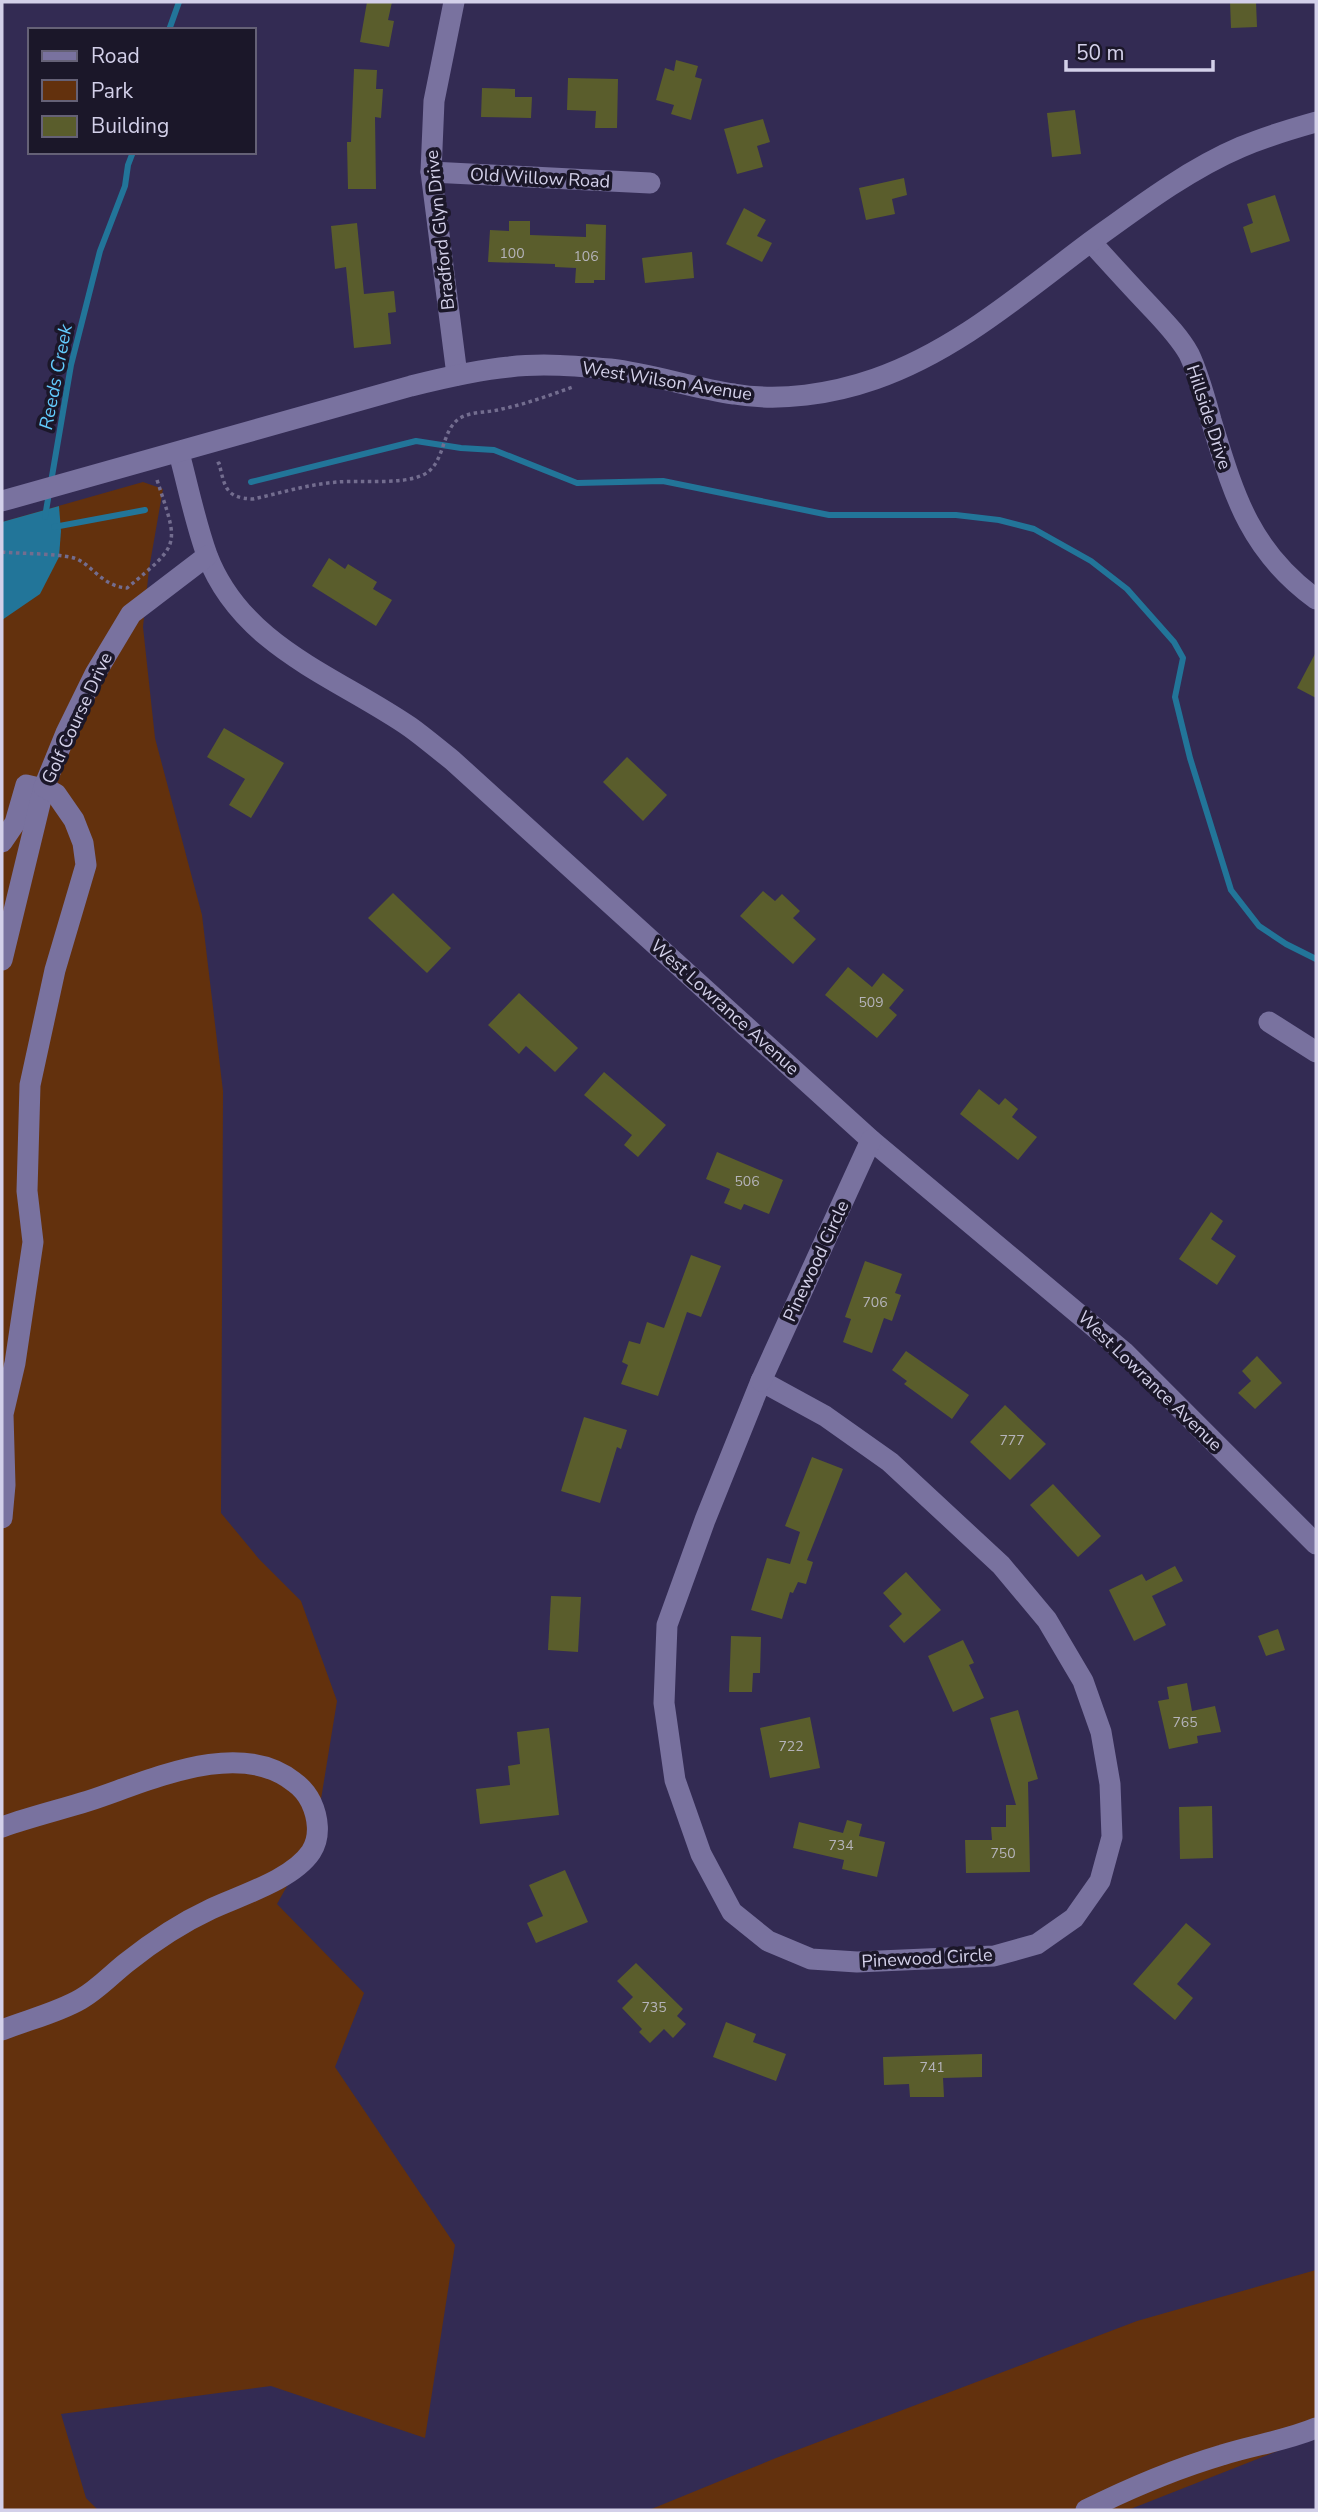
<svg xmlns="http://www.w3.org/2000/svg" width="1318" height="2512" font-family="'Nunito Sans',sans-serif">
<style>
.green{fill:#63310d}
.water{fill:#227599}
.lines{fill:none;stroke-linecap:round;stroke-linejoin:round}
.stream{stroke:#227599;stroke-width:6}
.building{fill:#5a5d2c}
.path{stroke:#736d8f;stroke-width:3.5;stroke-dasharray:3.5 3.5;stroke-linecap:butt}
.minor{stroke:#79729f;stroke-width:21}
.labels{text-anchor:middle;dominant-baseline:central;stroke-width:7;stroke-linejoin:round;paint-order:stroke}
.number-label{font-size:14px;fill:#b5b3ba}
.street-label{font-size:18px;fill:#d3d0e9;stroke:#1b1729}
.water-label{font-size:19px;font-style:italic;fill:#63cbfd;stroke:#1b1729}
</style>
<rect width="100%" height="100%" fill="#332b53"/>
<g class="green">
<polygon points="143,482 163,489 149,569 143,627 155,738 202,915 223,1091 221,1513 259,1559 301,1601 337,1701 315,1836 277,1904 364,1993 335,2067 455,2245 425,2438 271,2386 61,2414 86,2498 98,2510 2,2510 2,522"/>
<polygon points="1316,2270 1316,2436 1128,2510 649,2510 776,2458 1137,2321"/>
</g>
<polygon class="water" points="59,506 61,531 59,557 40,594 2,620 2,522"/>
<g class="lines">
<g class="stream">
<polyline points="169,30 179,2"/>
<polyline points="51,482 71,365 100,251 125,186 128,165 133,152"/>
<polyline points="251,482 416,441 461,448 494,450 577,483 663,481 829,515 956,515 999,520 1034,529 1091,561 1127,589 1174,642 1183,658 1175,697 1190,758 1231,890 1259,926 1286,944 1316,959"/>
<polyline points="45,517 49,493"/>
<polyline points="54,527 145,510"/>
</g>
</g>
<g class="building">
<polygon points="367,2 392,2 388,20 394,21 389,47 360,42"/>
<polygon points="1230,2 1256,2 1257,27 1231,28"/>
<polygon points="676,60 698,66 695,77 702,79 691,120 671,114 674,105 656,100 665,68 674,71"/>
<polygon points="354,69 377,70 376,89 383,89 381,118 375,117 376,189 348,189 347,142 351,142"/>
<polygon points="568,78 618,79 617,128 595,128 596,111 567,110"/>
<polygon points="482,88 515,89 515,97 532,97 531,118 481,117"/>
<polygon points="1075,110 1081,154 1052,157 1047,113"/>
<polygon points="763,119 770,142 757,146 763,167 737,174 724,129"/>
<polygon points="904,178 907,195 892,199 895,214 866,220 859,188"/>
<polygon points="1275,195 1290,241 1251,253 1243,227 1253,223 1247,204"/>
<polygon points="744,208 766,220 757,236 772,243 762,262 726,244"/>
<polygon points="509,221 530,221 530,235 586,237 586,224 606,225 605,280 594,280 594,283 575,283 576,268 555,267 555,264 488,262 490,230 509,231"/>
<polygon points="357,223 364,294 394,291 396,312 388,313 391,344 354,348 346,267 335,269 331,226"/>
<polygon points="692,252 694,278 645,283 642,258"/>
<polygon points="329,558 345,569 348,564 377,582 373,589 392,600 376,626 312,586"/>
<polygon points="1316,652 1316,698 1297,688"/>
<polygon points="224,728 284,763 251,818 229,805 245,779 207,757"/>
<polygon points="627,757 667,795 643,821 603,782"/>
<polygon points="763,891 775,901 782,894 800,911 793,918 816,939 793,964 740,916"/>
<polygon points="393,893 451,948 427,973 368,918"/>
<polygon points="848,967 872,987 883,973 904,990 889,1008 897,1015 877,1038 825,995"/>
<polygon points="519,993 578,1048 555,1072 526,1046 519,1054 488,1025"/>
<polygon points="604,1072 666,1125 638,1157 624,1145 632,1135 584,1095"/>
<polygon points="979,1089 999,1105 1005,1098 1018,1109 1012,1117 1037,1137 1018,1160 960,1114"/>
<polygon points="717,1152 783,1180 769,1214 744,1204 741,1210 724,1203 730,1189 706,1179"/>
<polygon points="1211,1212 1223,1221 1211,1239 1236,1256 1217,1285 1179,1259"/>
<polygon points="691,1255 721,1266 701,1317 687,1312 658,1396 621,1384 628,1365 622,1362 629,1341 640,1344 647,1322 664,1328"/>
<polygon points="865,1261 902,1274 895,1293 901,1295 892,1321 884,1318 872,1353 843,1342 851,1319 845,1317"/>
<polygon points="906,1351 969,1395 952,1419 904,1384 907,1381 892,1370"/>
<polygon points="1257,1356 1282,1383 1255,1409 1238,1393 1251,1381 1242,1371"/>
<polygon points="1005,1405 1046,1444 1010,1480 970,1442"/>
<polygon points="584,1417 627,1430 621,1449 617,1447 600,1503 561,1491"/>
<polygon points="812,1457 843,1469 807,1560 813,1562 806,1584 798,1582 793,1593 790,1592 782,1619 751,1610 767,1558 790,1564 800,1532 785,1526"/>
<polygon points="1053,1484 1101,1536 1078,1557 1030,1505"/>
<polygon points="1175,1566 1183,1581 1152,1596 1166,1625 1134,1641 1109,1590 1142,1574 1146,1581"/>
<polygon points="906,1572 941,1610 904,1643 889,1626 902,1614 883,1593"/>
<polygon points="551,1596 581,1597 578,1652 548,1650"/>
<polygon points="1278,1629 1285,1650 1266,1656 1258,1636"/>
<polygon points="731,1636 761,1637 760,1673 753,1673 752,1692 729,1692"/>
<polygon points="963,1640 974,1663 969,1665 984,1698 953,1712 928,1656"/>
<polygon points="1187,1683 1192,1711 1215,1706 1221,1732 1197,1736 1198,1743 1169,1749 1158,1701 1169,1699 1167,1687"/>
<polygon points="1018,1710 1038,1779 1028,1782 1030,1872 966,1873 965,1840 992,1840 991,1827 1006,1827 1006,1805 1016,1805 990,1718"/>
<polygon points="810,1717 820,1768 770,1778 760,1728"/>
<polygon points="549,1728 559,1815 480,1824 476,1789 510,1785 508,1766 520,1764 517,1732"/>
<polygon points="1212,1806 1213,1858 1180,1859 1179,1807"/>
<polygon points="847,1820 862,1824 859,1836 885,1842 877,1877 842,1869 844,1860 793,1848 799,1822 843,1833"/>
<polygon points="565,1870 588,1922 536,1943 527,1923 543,1916 529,1885"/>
<polygon points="1186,1923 1211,1944 1177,1984 1193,1998 1175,2020 1133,1984"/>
<polygon points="636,1963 683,2009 677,2016 686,2024 673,2038 664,2029 650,2043 639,2032 642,2029 622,2008 633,1997 617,1981"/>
<polygon points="726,2022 756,2034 753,2042 786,2054 776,2081 713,2057"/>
<polygon points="982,2054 982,2077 943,2078 944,2097 910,2097 909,2084 884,2085 883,2057"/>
</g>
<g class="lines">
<g class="path">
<path d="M217,464L219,463C225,487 225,498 253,499C281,493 309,484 338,482C362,480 401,485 423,475C446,464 440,431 460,418C472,411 488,413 502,409C526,404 550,395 573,387"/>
<path d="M2,552C22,554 55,553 74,558C91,563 101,586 127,588C181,543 179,547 157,480L159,479"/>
</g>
<g class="minor">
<polyline points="454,2 434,101 431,172 457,375"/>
<polyline points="431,172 650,183"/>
<path d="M1091,242C1110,263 1129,284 1149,305C1163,320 1179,336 1189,354C1199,375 1205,398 1211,420C1234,495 1249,550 1316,599"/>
<path d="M179,453C188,486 195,522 207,555C242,647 336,676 410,727C424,737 438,749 452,760L871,1140L1124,1352L1316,1544"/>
<path d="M2,501L411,386C443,378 476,370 509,367C542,363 577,366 610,369C652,374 693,388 734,394C780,402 832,394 875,379C956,351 1022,293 1089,243C1136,209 1187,170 1241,147C1265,137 1291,129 1316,122"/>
<polyline points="2,842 15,823 26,785 43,789"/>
<polyline points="2,960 44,787 66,733 95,674 131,614 207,556"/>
<polyline points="1269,1022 1316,1052"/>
<polygon points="761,1381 825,1416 890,1462 1001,1565 1047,1620 1083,1681 1101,1732 1110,1784 1112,1837 1100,1881 1074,1918 1037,1944 994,1956 857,1962 811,1959 768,1941 732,1912 701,1854 675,1780 664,1703 667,1625 705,1520"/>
<polyline points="761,1381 871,1140"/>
<polyline points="2,1518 5,1485 3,1414 15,1363 33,1242 27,1191 30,1085 55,970 86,865 83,843 74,820 56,794 44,787"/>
<path d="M2,1827C30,1817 59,1810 88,1801C147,1782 238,1737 294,1782C301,1787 307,1794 311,1802C318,1817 321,1837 311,1852C292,1880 241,1895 211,1909C181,1923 151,1943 126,1963C111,1975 97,1990 81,1999C57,2013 27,2020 2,2030"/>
<path d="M1086,2510C1130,2488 1175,2469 1222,2455C1253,2445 1285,2441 1316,2428"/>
</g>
</g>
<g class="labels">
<g class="number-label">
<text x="512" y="253">100</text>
<text x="586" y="256">106</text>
<text x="871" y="1002">509</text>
<text x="747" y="1181">506</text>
<text x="875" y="1302">706</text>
<text x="1012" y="1440">777</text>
<text x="1185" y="1722">765</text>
<text x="791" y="1746">722</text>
<text x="841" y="1845">734</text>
<text x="1003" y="1853">750</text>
<text x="654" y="2007">735</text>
<text x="932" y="2067">741</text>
</g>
<g class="street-label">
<text transform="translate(540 178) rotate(3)">Old Willow Road</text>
<text transform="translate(440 230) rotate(-96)">Bradford Glyn Drive</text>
<text transform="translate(667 381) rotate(9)">West Wilson Avenue</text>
<text transform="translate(1209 417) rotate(72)">Hillside Drive</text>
<text transform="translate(77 718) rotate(-65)">Golf Course Drive</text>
<text transform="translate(725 1007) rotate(42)">West Lowrance Avenue</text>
<text transform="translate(816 1261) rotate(-65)">Pinewood Circle</text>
<text transform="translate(1150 1381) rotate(44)">West Lowrance Avenue</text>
<text transform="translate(927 1958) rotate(-3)">Pinewood Circle</text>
</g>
<g class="water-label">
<text transform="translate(56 377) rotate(-79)">Reeds Creek</text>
</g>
</g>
<rect width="1318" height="2512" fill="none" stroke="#d3d0e9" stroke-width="7"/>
<rect x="28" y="28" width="228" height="126" fill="#1b1729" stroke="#656176" stroke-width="2"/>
<rect x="42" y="51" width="35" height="10" fill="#79729f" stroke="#656176" stroke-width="2"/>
<text x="91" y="63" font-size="21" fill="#d3d0e9">Road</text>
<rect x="42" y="80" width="35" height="21" fill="#63310d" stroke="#656176" stroke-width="2"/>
<text x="91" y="98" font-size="21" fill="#d3d0e9">Park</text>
<rect x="42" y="116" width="35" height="21" fill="#5a5d2c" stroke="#656176" stroke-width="2"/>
<text x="91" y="133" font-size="21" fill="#d3d0e9">Building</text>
<path d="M1066 60v10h147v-10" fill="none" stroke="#d3d0e9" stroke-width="3.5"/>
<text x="1076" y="60" font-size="21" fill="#d3d0e9" stroke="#1b1729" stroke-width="5" paint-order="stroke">50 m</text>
</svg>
